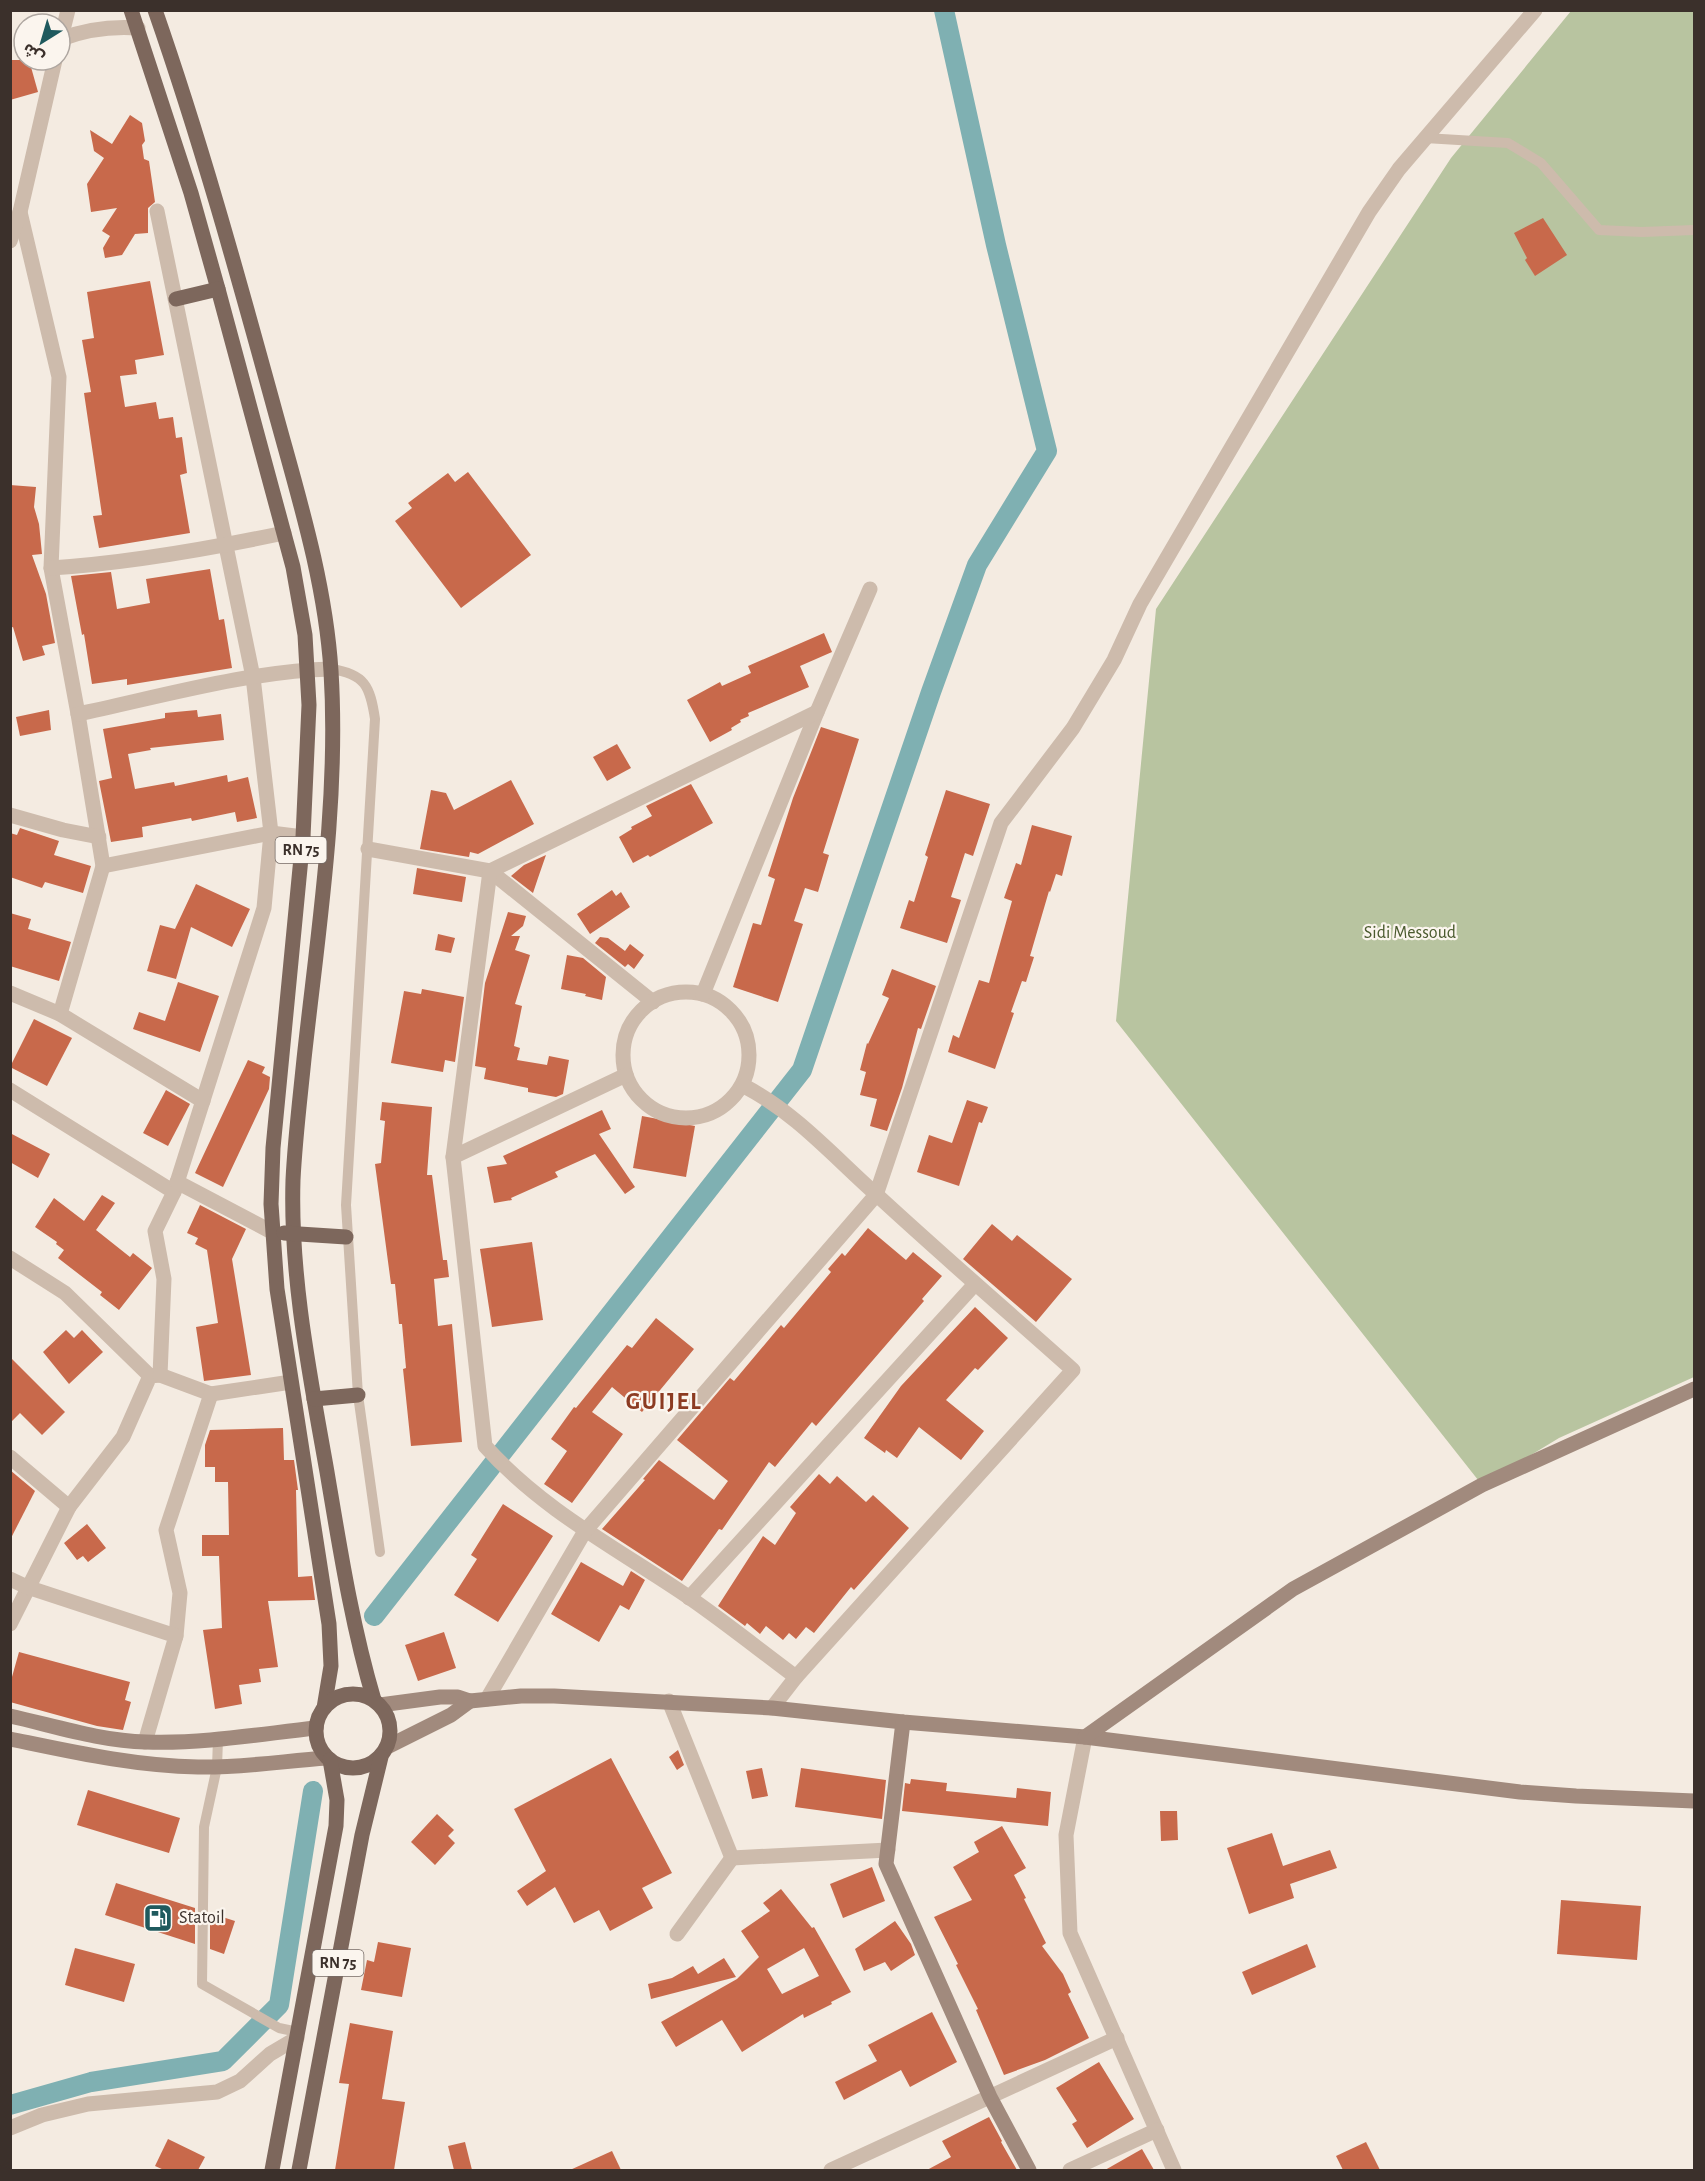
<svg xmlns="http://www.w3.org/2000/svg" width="1705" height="2181" font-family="'Alegreya Sans','Noto Sans Arabic',sans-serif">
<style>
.green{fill:#b8c4a0}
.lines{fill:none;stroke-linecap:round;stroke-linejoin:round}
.canal{stroke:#7fb0b2;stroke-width:20}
.building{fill:#c8694b;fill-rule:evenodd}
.lane{stroke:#cdbbac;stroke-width:10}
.street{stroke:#cdbbac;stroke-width:15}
.secondary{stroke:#a18a7d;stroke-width:15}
.primary{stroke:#7d675c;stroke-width:15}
.labels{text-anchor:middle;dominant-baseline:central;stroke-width:4.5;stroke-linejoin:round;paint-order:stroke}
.shield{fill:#fbf5ee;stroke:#756b66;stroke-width:1.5}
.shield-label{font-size:16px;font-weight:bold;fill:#3b302b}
.park-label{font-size:18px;fill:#4a5a2e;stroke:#fbf5ee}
.poi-label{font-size:18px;fill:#3b302b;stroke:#fbf5ee;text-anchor:start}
.district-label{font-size:24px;font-weight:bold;letter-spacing:1.5px;fill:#8c3b22;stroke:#fbf5ee}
</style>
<rect width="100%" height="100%" fill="#f4ebe1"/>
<polygon class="green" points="1571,11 1694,11 1694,1377 1559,1438 1482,1485 1116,1021 1156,609 1451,158"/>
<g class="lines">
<g class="canal">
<polyline points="374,1616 802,1070 931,692 977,565 1047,451 996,245 944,10"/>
<polyline points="10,2105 91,2082 223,2061 279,2005 313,1791"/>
</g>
</g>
<g class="building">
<polygon points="10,60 29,60 38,92 10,100"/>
<polygon points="130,115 142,123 145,141 142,145 144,159 149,161 155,202 148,208 148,233 135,234 122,255 105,258 103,248 110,236 102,231 117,208 91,212 87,184 104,158 94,151 90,130 112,144"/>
<polygon points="1543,218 1567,255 1535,276 1525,260 1527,258 1514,233"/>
<polygon points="150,281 164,355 135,360 137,374 120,376 125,407 156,402 159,419 173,417 176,438 182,437 187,473 180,475 190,533 99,548 93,516 102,515 84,393 91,392 82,340 94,338 87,292"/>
<polygon points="468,472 531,555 461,608 395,521 412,508 408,503 448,473 455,482"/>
<polygon points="10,485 36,487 34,507 39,524 42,554 32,555 46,594 55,643 42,646 45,655 23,661 13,627 10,628"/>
<polygon points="210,569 219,620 224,619 232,668 127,685 127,679 92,684 84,634 82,635 71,576 111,572 117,609 150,603 146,579"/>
<polygon points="824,633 832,652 800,666 809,687 748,713 749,716 740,720 741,722 731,728 732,730 710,742 687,700 720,682 722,686 751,673 748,666"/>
<polygon points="49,710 51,730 20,736 16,717"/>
<polygon points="197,710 198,717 221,714 224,740 150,748 151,750 128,754 135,789 174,782 175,786 227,775 228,782 248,777 257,818 237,822 235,812 192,821 191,818 142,827 143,837 111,842 99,781 112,778 103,729 165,718 165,713"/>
<polygon points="821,727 859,739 823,853 829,855 818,892 805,888 794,921 803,924 778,1002 733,987 753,923 761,925 775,879 768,876 793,798"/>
<polygon points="617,744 631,768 607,781 593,757"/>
<polygon points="511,780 534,824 478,854 470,852 469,857 420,849 431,790 446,793 454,810"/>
<polygon points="691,784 713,823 650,857 648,855 633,863 619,837 632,829 631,827 652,816 646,806"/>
<polygon points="946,790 990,804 973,856 965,853 951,897 961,900 947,943 900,928 909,900 914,902 928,857 925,855"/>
<polygon points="1032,825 1072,836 1062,876 1056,874 1050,892 1049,891 1030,956 1034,957 1026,982 1022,981 1011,1012 1014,1013 995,1069 948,1052 953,1035 959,1038 979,980 989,983 1012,901 1004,898 1016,863 1021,865"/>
<polygon points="20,828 59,841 54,855 91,866 83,893 45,882 42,888 10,877 10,833 17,835"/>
<polygon points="546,855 538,878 533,893 511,876 524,865"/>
<polygon points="417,868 466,877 462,902 413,894"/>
<polygon points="196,884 250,909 232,947 191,927 176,979 147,971 160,925 175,929"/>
<polygon points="612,890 616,896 621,892 630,907 590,934 577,914"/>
<polygon points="508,912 526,916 523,926 511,936 520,936 515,950 530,955 515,1004 522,1006 514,1046 520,1048 517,1060 547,1065 549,1056 569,1060 563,1094 556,1097 528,1092 528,1088 484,1079 486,1068 475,1066 485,983"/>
<polygon points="10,913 31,919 28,929 71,942 59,981 10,966"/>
<polygon points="438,934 455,938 451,953 435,950"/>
<polygon points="600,937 608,938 625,951 630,944 644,955 634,969 628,964 625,967 595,943"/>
<polygon points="567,955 583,958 606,977 602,1000 585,996 586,994 561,989"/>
<polygon points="892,969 936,986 921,1029 918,1028 902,1088 887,1131 870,1126 877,1099 860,1095 866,1072 860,1070 867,1043 868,1044 889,998 882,995"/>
<polygon points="178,982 219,996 200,1052 133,1029 139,1012 165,1021"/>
<polygon points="422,989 464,997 455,1062 445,1060 443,1072 391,1063 404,991 421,994"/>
<polygon points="34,1019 72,1038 47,1086 10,1067"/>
<polygon points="248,1060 265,1067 262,1073 270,1077 269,1089 223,1187 195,1173"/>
<polygon points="166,1090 190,1104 168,1146 143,1133"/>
<polygon points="967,1100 988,1107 982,1123 979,1122 959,1186 917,1172 929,1135 952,1143"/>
<polygon points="382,1102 432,1107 427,1175 432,1175 443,1260 447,1260 449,1277 434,1279 438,1326 452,1324 462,1442 411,1446 403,1369 406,1368 402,1324 399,1324 395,1284 391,1284 375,1164 381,1163 385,1121 380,1120"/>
<polygon points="602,1110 611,1129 599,1134 635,1187 625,1194 595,1154 555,1172 558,1177 511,1198 512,1200 494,1203 487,1167 507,1164 503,1156"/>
<polygon points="642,1116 695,1126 686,1177 633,1168"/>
<polygon points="10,1133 50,1154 38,1178 10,1162"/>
<polygon points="102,1195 115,1203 96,1230 130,1257 133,1253 152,1268 119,1310 100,1295 102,1292 58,1258 64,1250 56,1244 57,1242 35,1227 54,1198 84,1221"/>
<polygon points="200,1205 246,1229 232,1259 251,1375 204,1381 196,1327 218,1323 207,1250 195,1244 198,1238 187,1233"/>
<polygon points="992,1224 1012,1241 1017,1235 1072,1279 1036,1322 963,1259"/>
<polygon points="868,1228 906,1260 913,1252 942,1276 922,1299 924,1301 816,1426 812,1422 775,1467 769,1462 722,1530 719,1529 682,1581 602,1529 645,1480 643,1479 659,1460 714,1500 728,1481 677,1440 730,1378 734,1381 781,1325 784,1328 831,1272 828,1269 842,1253 845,1256"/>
<polygon points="532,1242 543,1320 492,1327 480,1249"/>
<polygon points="975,1307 1008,1338 978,1370 975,1368 946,1400 984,1431 961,1460 919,1427 897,1458 886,1450 885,1453 864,1438 901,1386"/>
<polygon points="656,1318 694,1349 642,1412 612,1387 592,1412 623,1434 572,1503 544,1484 567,1451 551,1439 574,1407 576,1408 627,1345 632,1348"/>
<polygon points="66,1330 74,1338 82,1330 103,1352 69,1384 43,1352"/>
<polygon points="10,1357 65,1412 42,1435 20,1413 10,1423"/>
<polygon points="283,1428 284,1460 294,1460 298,1490 296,1490 298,1577 312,1576 315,1600 268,1601 278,1667 259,1669 261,1682 239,1685 242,1704 215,1709 203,1630 222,1628 219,1556 202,1556 202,1535 229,1535 228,1482 215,1482 215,1467 205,1467 205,1445 210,1430"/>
<polygon points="10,1470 35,1491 10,1540"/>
<polygon points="819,1474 830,1484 837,1476 866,1502 873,1495 909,1528 854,1590 851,1587 814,1633 806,1627 796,1639 789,1633 783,1640 766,1626 760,1634 747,1623 745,1626 718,1606 763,1536 775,1545 796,1513 790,1507"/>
<polygon points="503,1504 553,1536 498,1622 454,1595 477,1559 471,1555"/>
<polygon points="87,1524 106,1548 88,1562 83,1556 77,1560 64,1543"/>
<polygon points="581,1562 623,1586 631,1571 645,1580 629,1610 620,1605 599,1642 551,1614"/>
<polygon points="444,1632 456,1668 418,1681 405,1645"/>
<polygon points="19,1652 130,1682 125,1700 131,1702 123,1730 97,1726 10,1702 10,1684"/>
<polygon points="678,1750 684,1765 677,1770 669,1757"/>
<polygon points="611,1758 672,1873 642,1888 653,1908 610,1931 599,1910 574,1923 555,1887 527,1906 517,1891 546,1871 514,1809"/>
<polygon points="762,1768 768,1796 752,1799 746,1771"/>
<polygon points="801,1768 886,1780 882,1819 795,1807"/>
<polygon points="911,1779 947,1783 946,1791 1016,1798 1017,1788 1051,1792 1048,1826 902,1811 905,1783 910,1784"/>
<polygon points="88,1790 180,1818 169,1853 77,1825"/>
<polygon points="1160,1811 1177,1811 1178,1840 1161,1841"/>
<polygon points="437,1814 454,1830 448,1836 455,1843 435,1865 411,1842"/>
<polygon points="1002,1826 1026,1868 1014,1875 1026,1898 1024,1899 1046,1943 1042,1946 1063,1974 1071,1992 1068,1994 1089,2038 1045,2060 1004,2075 976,2010 978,2009 956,1965 958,1964 934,1917 972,1900 953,1867 979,1852 974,1842"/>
<polygon points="1272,1833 1283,1866 1330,1850 1337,1868 1290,1884 1294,1898 1249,1914 1227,1848"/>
<polygon points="872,1867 885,1901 843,1918 830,1884"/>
<polygon points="116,1883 195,1908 195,1944 105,1915"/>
<path d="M781,1889L812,1928L814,1927L851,1992L831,2002L832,2004L804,2018L803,2014L742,2052L722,2020L676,2047L661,2022L737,1979L759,1957L741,1931L770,1911L763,1903ZM804,1948L819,1976L782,1994L767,1969Z"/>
<polygon points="1561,1900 1641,1906 1637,1960 1557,1954"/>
<polygon points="210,1913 235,1921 224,1954 210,1949"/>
<polygon points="895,1921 911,1944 915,1955 891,1971 885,1962 864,1971 855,1949"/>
<polygon points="378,1942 411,1948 402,1997 361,1990 367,1960 374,1962"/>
<polygon points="1307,1944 1316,1967 1252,1995 1242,1972"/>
<polygon points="75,1948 135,1964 124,2002 65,1985"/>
<polygon points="724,1958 736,1977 651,1999 648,1984 672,1978 693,1966 698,1974"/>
<polygon points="932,2012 957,2062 910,2087 901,2070 844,2100 835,2082 877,2061 868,2045"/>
<polygon points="350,2023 393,2031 382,2099 405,2102 394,2170 335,2170 349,2084 339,2083"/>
<polygon points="1099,2062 1134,2119 1087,2148 1072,2124 1077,2121 1056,2088"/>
<polygon points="989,2117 1002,2141 1001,2142 1017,2170 927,2170 951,2157 942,2141"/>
<polygon points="168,2139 205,2157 198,2170 164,2170 155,2166"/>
<polygon points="465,2142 472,2170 454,2170 448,2146"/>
<polygon points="1366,2142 1380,2170 1343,2170 1336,2156"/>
<polygon points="1142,2149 1154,2170 1105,2170"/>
<polygon points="612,2151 621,2170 570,2170"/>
</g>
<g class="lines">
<g class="lane">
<polyline points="1425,138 1508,143 1541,163 1599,230 1642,232 1694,230"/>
<path d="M331,669C365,674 370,686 375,719L346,1205L358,1395L380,1552"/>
<polyline points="218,1739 217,1767 204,1827 202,1984 279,2028 298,2032"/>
</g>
<g class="street">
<path d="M61,39C87,29 110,26 138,28"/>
<polyline points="60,42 68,10"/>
<polyline points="157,211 253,677 271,833 264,908 174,1192"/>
<polyline points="20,212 59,377 51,568 78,714 103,866 60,1014"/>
<polyline points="10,241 20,212 55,60"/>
<path d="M51,568C129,563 208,549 284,533"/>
<path d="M78,714C159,697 249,671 331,669"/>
<polyline points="10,815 63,830 99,837"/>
<polyline points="368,849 490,871 653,1002"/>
<polyline points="103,866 271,833 303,837"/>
<circle cx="686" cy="1055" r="63"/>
<polyline points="10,993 60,1014 203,1101"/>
<polyline points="703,994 817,712 870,589"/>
<path d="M744,1086C796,1113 834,1157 878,1196C942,1255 1008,1312 1073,1370L796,1677L772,1708"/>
<polyline points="10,1090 174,1192 155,1231 164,1279 160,1375 150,1376 123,1437 69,1507 10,1624"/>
<polyline points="453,1157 626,1075"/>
<polyline points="177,1182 272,1232"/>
<polyline points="10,1258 65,1293 150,1376"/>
<polyline points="160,1375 211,1394 166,1530 180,1593 176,1636"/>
<polyline points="211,1394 291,1382"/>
<polyline points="10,1457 69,1507"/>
<polyline points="10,1579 27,1587 176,1636 145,1742"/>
<polyline points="689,1598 975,1284"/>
<path d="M796,1677C761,1651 726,1623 690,1598C620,1550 543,1511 485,1446L453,1157L490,871L817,712"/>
<polyline points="487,1699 585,1531 876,1195 1001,823 1073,728 1114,660 1140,604 1369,212 1399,169 1535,10"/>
<polyline points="669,1701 732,1858 888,1850"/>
<polyline points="1085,1737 1066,1835 1070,1933 1174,2170"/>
<polyline points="677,1934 732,1858"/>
<polyline points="10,2128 42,2115 88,2104 217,2092 240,2081 270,2054 297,2038"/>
<polyline points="831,2170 1117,2038"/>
<polyline points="1070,2170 1157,2130"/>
</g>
<g class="secondary">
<polyline points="380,1705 440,1697 458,1697 470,1701 521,1696 554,1696 772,1708 903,1722 1085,1737 1520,1792 1576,1796 1694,1801"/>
<path d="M10,1716C55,1726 101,1741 146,1742C203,1744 260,1734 316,1728"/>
<polyline points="903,1722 886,1864 990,2097 1029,2170"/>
<polyline points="1085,1737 1293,1589 1482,1485 1694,1389"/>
<path d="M10,1739C73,1752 134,1766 198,1767C241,1768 284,1761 327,1758"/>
<polyline points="387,1747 451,1715 470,1701"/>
</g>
<g class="primary">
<polyline points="131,10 191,193 218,289 293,567 305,635 309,705 303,837 273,1148 271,1204 277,1289 329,1624 331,1666 324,1708"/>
<path d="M155,10C200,139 236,269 272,400C296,489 325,578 331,671C339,800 318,931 304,1059C300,1099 295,1139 293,1180C290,1277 310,1376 327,1472C340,1549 352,1626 374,1700"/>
<polyline points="176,299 218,289"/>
<polyline points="284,1233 346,1237"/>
<polyline points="314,1399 358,1395"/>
<circle cx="353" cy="1731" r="37"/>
<polyline points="272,2170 336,1826 337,1800 330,1760"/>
<polyline points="299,2170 362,1835 381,1757"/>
</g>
</g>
<defs>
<g id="fuel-square" transform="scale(1.5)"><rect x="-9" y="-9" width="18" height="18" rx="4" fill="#1f5a5e" stroke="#fbf5ee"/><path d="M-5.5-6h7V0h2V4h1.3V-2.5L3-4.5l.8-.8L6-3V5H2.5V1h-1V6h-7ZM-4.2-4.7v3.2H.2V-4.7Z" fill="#fff"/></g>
</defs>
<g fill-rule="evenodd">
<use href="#fuel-square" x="158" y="1918"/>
</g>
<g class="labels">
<g class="shield">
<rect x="275.5" y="837" width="51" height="26" rx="4.5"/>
<rect x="312.5" y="1950" width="51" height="26" rx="4.5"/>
</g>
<g class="shield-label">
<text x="301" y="850">RN 75</text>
<text x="338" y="1963">RN 75</text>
</g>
<g class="park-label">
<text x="1410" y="933">Sidi Messoud</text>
</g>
<g class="poi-label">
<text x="179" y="1918">Statoil</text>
</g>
<g class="district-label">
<text x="664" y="1402">GUIJEL</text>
</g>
</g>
<rect width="1705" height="2181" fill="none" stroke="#3b302b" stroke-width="24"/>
<g transform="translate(42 42) rotate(217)"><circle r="28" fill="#fbf5ee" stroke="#aea6a0" stroke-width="1.5"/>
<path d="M0-4.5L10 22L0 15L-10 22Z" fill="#1f5a5e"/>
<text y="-9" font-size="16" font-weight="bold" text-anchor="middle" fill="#3b302b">ش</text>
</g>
</svg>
